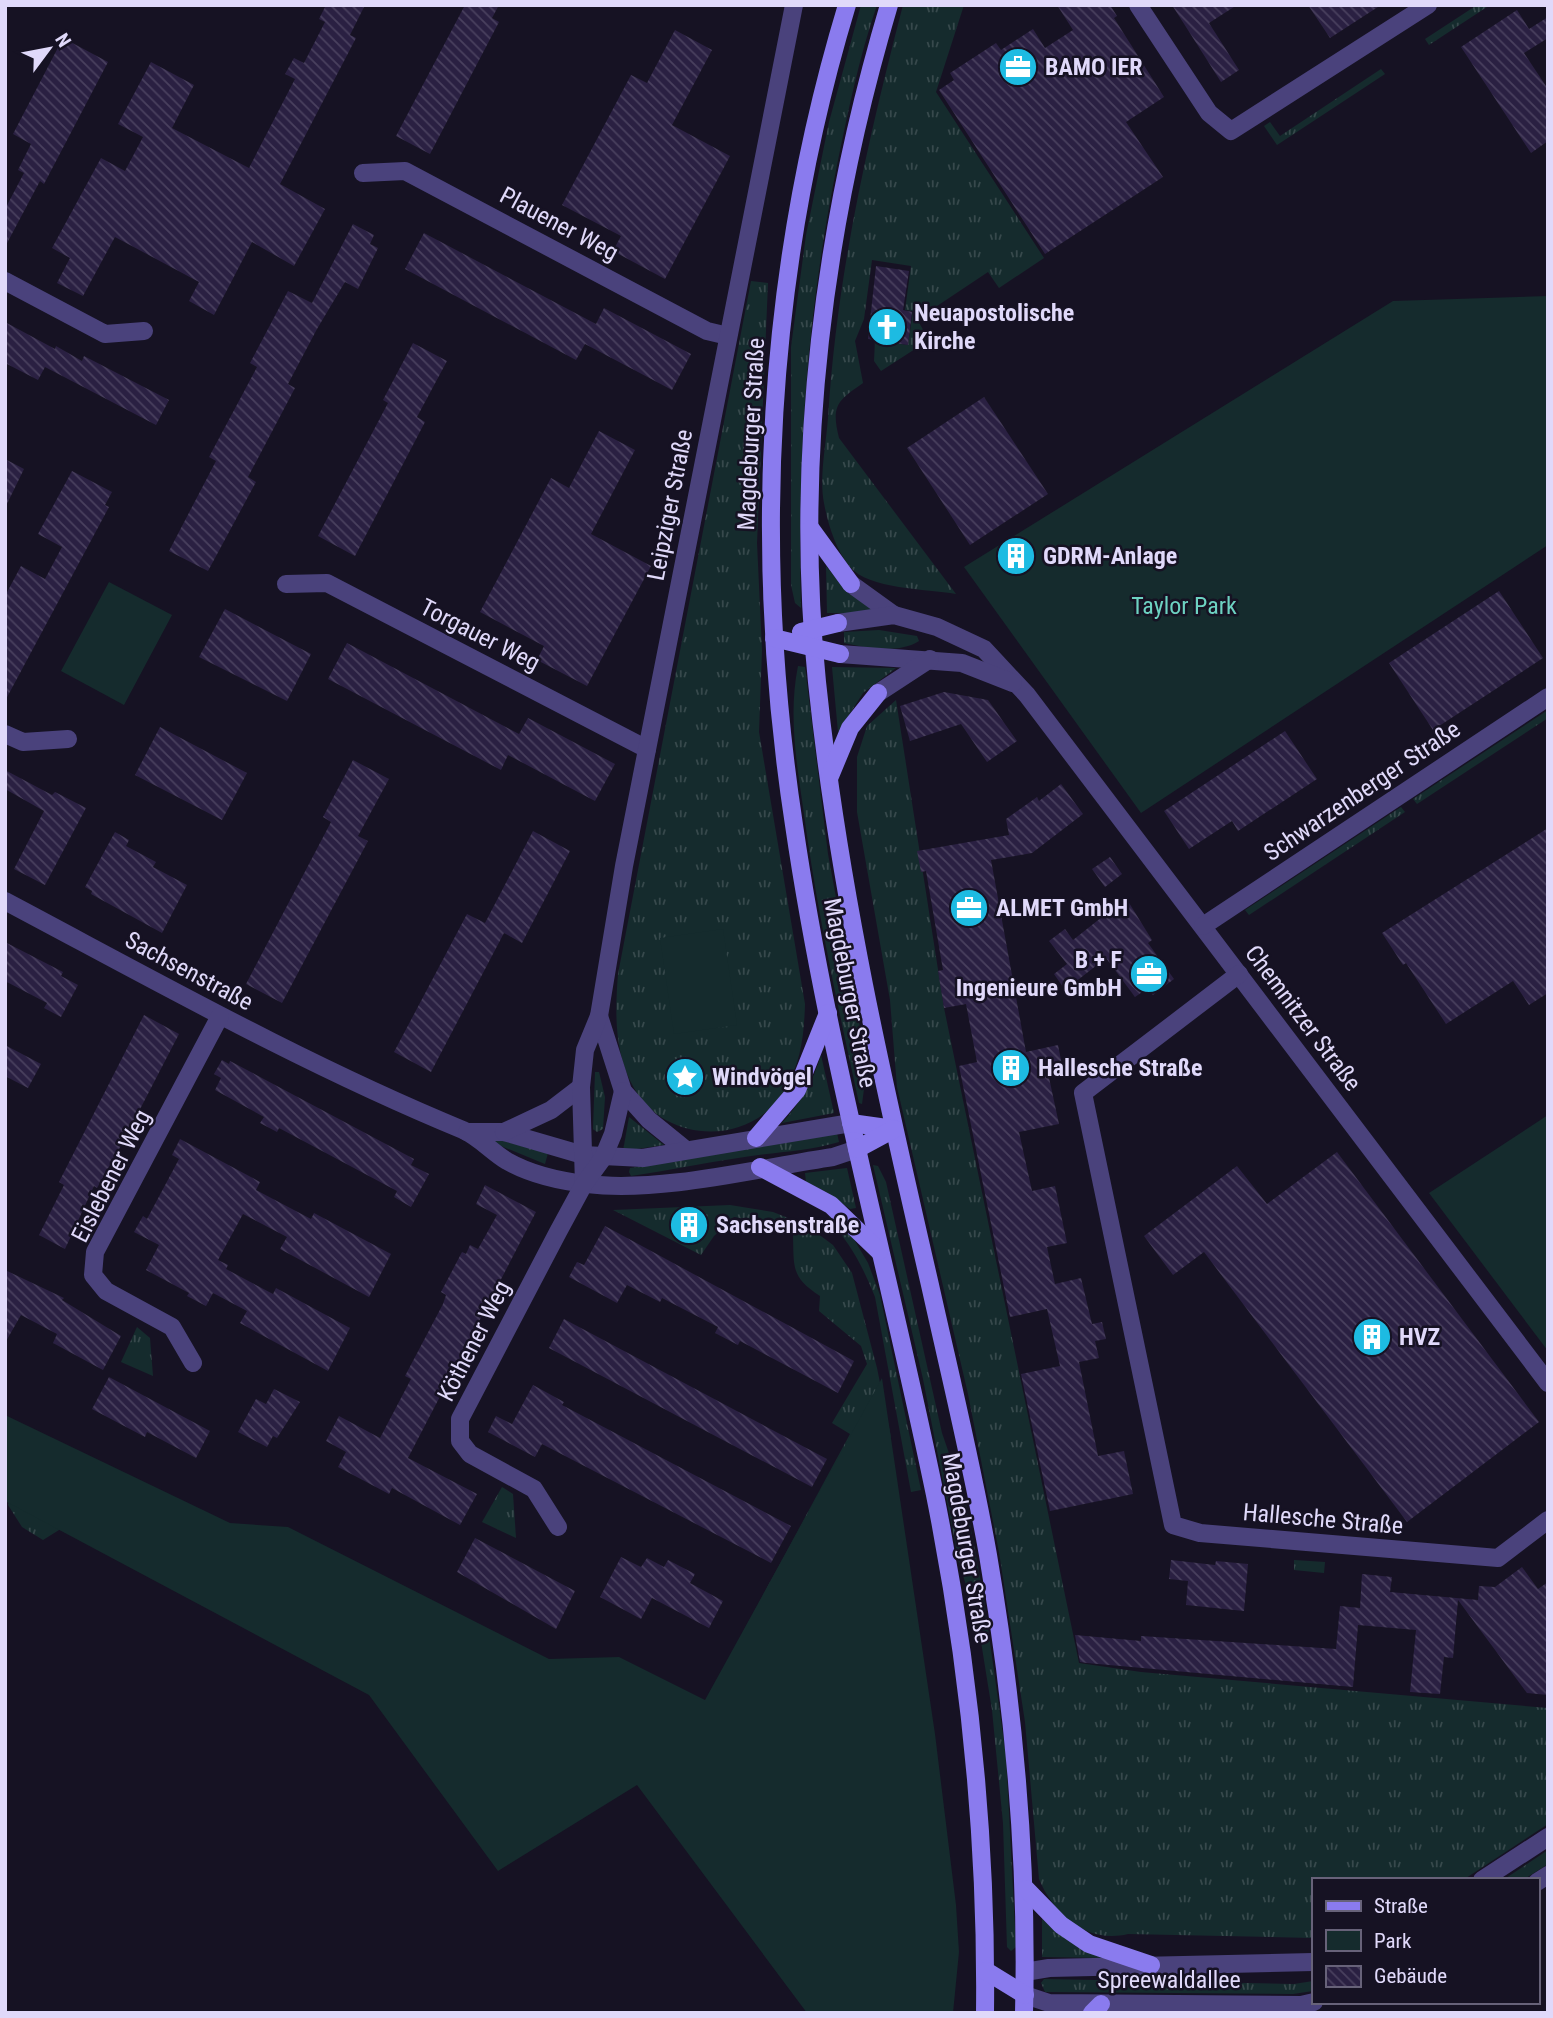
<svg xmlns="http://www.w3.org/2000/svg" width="1553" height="2018" font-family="'Roboto Condensed',sans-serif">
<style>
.grass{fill:url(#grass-tufts)}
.park{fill:#152b2d}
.building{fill:url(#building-back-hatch)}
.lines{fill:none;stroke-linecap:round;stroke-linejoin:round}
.minor{stroke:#4a427c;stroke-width:18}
.tertiary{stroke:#4a427c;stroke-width:18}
.secondary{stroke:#8a7bee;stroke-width:18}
.labels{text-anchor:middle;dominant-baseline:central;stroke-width:5;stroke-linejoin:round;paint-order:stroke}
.poi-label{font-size:24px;font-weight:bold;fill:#e0d9fa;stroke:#161223;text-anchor:start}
.street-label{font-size:24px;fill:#e0d9fa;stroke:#161223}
.park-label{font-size:24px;fill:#6dd2c2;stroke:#161223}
</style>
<defs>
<pattern id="grass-tufts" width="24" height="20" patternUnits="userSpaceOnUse" patternTransform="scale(1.75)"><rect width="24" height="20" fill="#152b2d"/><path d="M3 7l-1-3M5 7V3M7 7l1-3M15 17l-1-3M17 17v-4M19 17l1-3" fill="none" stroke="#37494c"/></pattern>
<pattern id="building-back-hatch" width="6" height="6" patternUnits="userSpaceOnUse" patternTransform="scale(1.75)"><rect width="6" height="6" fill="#2a2042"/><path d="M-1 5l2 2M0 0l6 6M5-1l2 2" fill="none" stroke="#49405e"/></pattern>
</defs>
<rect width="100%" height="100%" fill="#161223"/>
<g class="grass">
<path d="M861,5H877C859,57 848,112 837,165C807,314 797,456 801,608L795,603L791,585V347L806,235L829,122Z"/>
<path d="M903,5H964L936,92L1044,258L999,288L988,272L922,316L918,321L929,340L881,371L874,361L875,341L908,345L913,311L905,310L911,266L872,260L864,319L855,341L863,383C837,401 831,406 839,438L956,594C927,589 868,589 850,567C836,550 828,525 824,503C819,478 826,445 828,418C837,274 867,144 903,5Z"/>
<polygon points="1477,5 1490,5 1429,45 1425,39"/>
<polygon points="1381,69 1385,74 1277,145 1264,126 1270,122 1280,136"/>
<path d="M751,281L768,283L757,543L762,650L759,732L805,1004C804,1036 801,1063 784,1091C751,1147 665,1144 634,1088C614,1053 615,1013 618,974Z"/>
<polygon points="826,566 848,593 880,613 827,613"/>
<path d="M879,630L917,636L919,641C899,654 866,648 844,643V632Z"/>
<path d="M798,666L805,667L828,854L867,1066L862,1104L859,1103C838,1007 817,911 804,814C797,764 788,716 798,666Z"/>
<polygon points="832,667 896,668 863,693 838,732"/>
<path d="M896,700L944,1008L1079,1663L1141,1672L1548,1708V1824L1463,1880H1313V1938L1128,1934C1087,1944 1054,1915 1039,1879L1025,1722L999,1552L968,1394L897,1087L890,1000L857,812V757L867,726Z"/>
<polygon points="1548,710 1548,718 1417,804 1413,799"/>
<polygon points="1401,807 1405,812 1249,915 1245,910"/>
<path d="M821,1055L834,1113L782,1123C801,1102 813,1082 821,1055Z"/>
<polygon points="595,1072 599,1072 605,1097 603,1129 597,1132 593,1129"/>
<polygon points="629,1117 664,1145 623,1151"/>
<path d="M837,1133L839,1142C806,1152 772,1152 738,1158C702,1163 667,1171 631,1176L629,1172L630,1168Z"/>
<polygon points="485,1136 548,1153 545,1164 484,1139"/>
<polygon points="873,1165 878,1166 886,1182 942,1433 966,1503 983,1593 1006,1756 1016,1947 1011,1951 1007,1947 1003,1823 992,1710 978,1623 959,1563 923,1379"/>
<polygon points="847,1168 856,1208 850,1209 828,1193 806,1182 805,1173"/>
<path d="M730,1205L773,1212L806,1225L833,1245L852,1273L877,1368L891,1437L867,1510L742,1634L850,1434L832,1423L867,1364L861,1346L819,1311L820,1296C791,1277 794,1268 793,1235L767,1223L734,1217L714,1236L701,1255L613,1210Z"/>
<path d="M830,1215L852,1236L868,1263L880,1295L921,1490L911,1492L875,1297C863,1267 851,1244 829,1220Z"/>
<polygon points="137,1327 150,1338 153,1376 121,1362"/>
<polygon points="12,1480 75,1520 43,1540 22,1527 8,1505"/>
<polygon points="502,1487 513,1494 516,1538 482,1522"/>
<polygon points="1294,1560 1325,1562 1324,1573 1294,1570"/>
<polygon points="1548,1850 1548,1864 1523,1880 1503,1880"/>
<polygon points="1042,1919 1066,1939 1107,1958 1042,1957"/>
<polygon points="1044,1979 1294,1984 1313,1981 1313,1991 1293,1994 1045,1992 1041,1983"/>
</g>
<g class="park">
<polygon points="1548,296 1548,545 1141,813 964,567 1393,301"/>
<polygon points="109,582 172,615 124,705 61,671"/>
<polygon points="723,929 737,1025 674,1034 660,938"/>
<polygon points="1548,1115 1548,1351 1429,1193"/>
<polygon points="882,1378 935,1734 956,1905 959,1952 953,2013 807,2013 637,1785 498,1871 369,1695 5,1501 5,1415 230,1523 288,1527 549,1659 619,1657 705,1700"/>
</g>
<g class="building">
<polygon points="326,5 365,5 350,35 356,38 280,184 325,209 294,266 252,242 214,315 189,301 199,282 115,237 83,296 57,283 70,258 52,248 101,158 125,171 143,137 118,124 151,62 194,85 172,128 249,168 295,79 285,74 294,58 304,63 325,22 319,19"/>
<polygon points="465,5 499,5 492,18 499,22 430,154 396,136"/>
<polygon points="1057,5 1110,5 1117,16 1114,18 1164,97 1126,122 1163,177 1045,254 939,90 954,80 950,73 996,43 1001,50 1033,29 1045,48 1073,30"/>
<polygon points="1172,5 1237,5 1209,23 1239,70 1221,82"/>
<polygon points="1308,5 1381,5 1330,38"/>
<polygon points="1517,10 1529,29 1548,17 1548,38 1524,53 1548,89 1548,141 1531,153 1461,47"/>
<polygon points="675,30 712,50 672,125 730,156 665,279 613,251 621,236 562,205 631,75 647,83"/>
<polygon points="63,38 108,62 44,184 40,181 5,247 5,209 24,173 18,170 31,144 13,134"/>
<polygon points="353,224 374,235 370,244 378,248 358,289 345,282 317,329 288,384 295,388 248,477 256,482 208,571 169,551 216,461 209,457 257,367 250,363 288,291 312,303"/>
<polygon points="424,233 596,324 604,308 691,354 672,390 585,344 576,360 405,269"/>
<polygon points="876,266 909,271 903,310 912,312 908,345 868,339"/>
<polygon points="5,322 55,349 56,346 82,361 84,356 169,400 156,425 45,367 38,380 5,363"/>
<polygon points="413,343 447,361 417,417 425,422 355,556 318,536 388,403 383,400"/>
<polygon points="984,397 1048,494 970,545 907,448"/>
<polygon points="599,431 635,450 591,534 651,566 587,686 537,660 544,646 480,612 551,478 569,488"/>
<polygon points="5,459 24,469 5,508"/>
<polygon points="72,471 112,492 105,505 109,507 5,701 5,596 21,566 45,579 62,547 38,534"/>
<polygon points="1499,591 1543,658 1433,730 1389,663"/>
<polygon points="225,609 311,654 287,701 199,657"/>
<polygon points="347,643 519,734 528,718 615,764 595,801 508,755 501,770 328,679"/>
<polygon points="944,692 988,700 1017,741 987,762 961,724 910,741 900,706"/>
<polygon points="160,727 247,773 222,820 135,775"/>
<polygon points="1285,731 1317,779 1238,831 1232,821 1189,849 1164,811"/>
<polygon points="353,760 389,779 358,836 368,841 282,1003 246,984 331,822 323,817"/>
<polygon points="5,770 52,795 55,792 86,808 45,885 14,869 44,811 5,789"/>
<polygon points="1061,784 1083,814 1032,853 991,860 1026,1052 1058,1045 1063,1070 1048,1073 1059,1124 1019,1132 1032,1191 1055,1186 1067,1243 1047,1247 1055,1284 1081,1278 1092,1324 1102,1322 1106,1339 1095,1341 1099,1358 1079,1362 1098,1456 1124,1451 1133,1494 1050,1511 1021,1374 1060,1366 1047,1309 1010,1317 959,1066 977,1062 966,1004 944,1008 938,971 943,970 926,871 921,872 917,851 1009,835 1006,819 1037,797 1039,801"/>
<polygon points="1548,828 1548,993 1529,1005 1513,981 1446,1024 1406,963 1403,965 1382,933"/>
<polygon points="533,831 570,851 522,943 504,933 431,1072 394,1052 467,914 485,923"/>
<polygon points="115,832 129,840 126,846 156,862 153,867 187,885 162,933 91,894 92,891 85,887"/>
<polygon points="1110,857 1122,874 1105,887 1092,869"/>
<polygon points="1126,898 1152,940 1148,943 1174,979 1153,995 1148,988 1135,997 1106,958 1065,990 1054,974 1067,964 1049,941 1065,929 1073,940"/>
<polygon points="5,942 63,972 61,976 78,985 61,1017 44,1008 47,1003 5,981"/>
<polygon points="144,1015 179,1034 123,1142 97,1188 94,1186 65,1249 39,1235 64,1185 59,1182"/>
<polygon points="5,1045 41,1064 28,1088 5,1076"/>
<polygon points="222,1060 229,1064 230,1061 414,1159 411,1165 429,1174 411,1207 394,1197 397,1191 279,1128 277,1132 260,1123 264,1117 215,1090 221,1078 214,1074"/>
<polygon points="180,1139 260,1182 256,1190 311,1219 314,1213 391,1254 369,1297 280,1249 287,1237 243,1214 218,1260 228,1265 226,1269 273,1294 276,1288 350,1328 328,1371 240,1323 247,1311 213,1293 206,1306 187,1296 189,1293 146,1270 159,1245 134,1232 143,1216 147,1219 179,1159 172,1155"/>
<polygon points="1337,1152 1539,1422 1407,1522 1204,1252 1173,1275 1144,1236 1237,1166 1267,1204"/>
<polygon points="485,1185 536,1212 408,1458 477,1494 460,1525 392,1488 389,1494 338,1467 346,1452 326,1441 339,1416 380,1438 411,1379 405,1376 443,1304 446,1295 441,1292 462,1252 466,1254 470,1245 478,1249 497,1215 476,1204"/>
<polygon points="685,1212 702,1221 693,1237 677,1228"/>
<polygon points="605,1226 854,1361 838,1393 740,1341 738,1345 715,1333 718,1327 662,1298 660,1302 627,1285 617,1303 569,1277 577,1262 584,1265"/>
<polygon points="5,1270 64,1298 62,1300 121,1336 103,1370 53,1343 57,1334 21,1315 5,1343"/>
<polygon points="564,1319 827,1459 812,1487 549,1348"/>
<polygon points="109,1377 210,1431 196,1458 147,1432 145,1437 92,1409"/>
<polygon points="533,1385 564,1402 562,1405 791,1526 771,1563 542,1444 535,1457 488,1432 496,1416 512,1424"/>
<polygon points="274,1389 300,1402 277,1438 273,1436 267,1447 238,1432 256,1399 266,1404"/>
<polygon points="475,1538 575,1591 556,1629 457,1572"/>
<polygon points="621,1557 641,1567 647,1558 664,1567 668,1560 695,1574 690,1583 723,1601 709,1628 652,1598 641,1619 600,1597"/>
<polygon points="1171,1560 1215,1565 1216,1561 1248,1564 1244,1611 1186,1605 1188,1581 1169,1579"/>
<polygon points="1522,1567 1538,1589 1548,1582 1548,1695 1527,1693 1458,1600 1453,1658 1444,1657 1440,1694 1410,1692 1416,1630 1358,1625 1353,1687 1087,1663 1080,1662 1075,1635 1141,1641 1141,1636 1336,1649 1340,1606 1360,1608 1362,1574 1392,1577 1390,1592 1478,1600 1479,1586 1495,1587"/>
</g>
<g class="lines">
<g class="minor">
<polyline points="1138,5 1209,113 1231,131 1428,5"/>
<polyline points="363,173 405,171 707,331 728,336"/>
<polyline points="5,281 105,334 144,331"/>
<polyline points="286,584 327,583 647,749"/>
<polyline points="851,584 894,615"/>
<polyline points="838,623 894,615 937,627 984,649 1027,695 1548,1383"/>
<polyline points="840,654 962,663 1013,683"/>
<polyline points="878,693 930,659"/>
<polyline points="5,734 23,742 68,739"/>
<path d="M5,901C156,981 305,1065 463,1130C479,1137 492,1152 507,1161C530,1174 560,1181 587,1184C661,1193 759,1168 833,1157L857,1149"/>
<polyline points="1203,926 1548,697"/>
<polyline points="1239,974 1083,1093 1173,1525 1200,1533 1498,1558 1548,1520"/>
<polyline points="599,1016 623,1091 649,1120 686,1150"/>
<polyline points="467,1132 504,1132 583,1155 643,1158 851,1123"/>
<polyline points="504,1132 551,1110 581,1087"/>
<polyline points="584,1184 581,1087 585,1050 599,1016 624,866 794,5"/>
<polyline points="193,1363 172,1327 106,1291 93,1275 95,1252 220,1016"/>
<polyline points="558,1527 534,1489 470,1454 460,1441 460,1419 558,1232 584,1184 603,1158 613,1134 623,1091"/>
</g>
<g class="tertiary">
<polyline points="1482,1880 1548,1837"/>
<polyline points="1537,1882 1548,1875"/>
<polyline points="1025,1972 1049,1968 1313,1962"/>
<polyline points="1025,1995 1049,2003 1301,2005 1314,2002"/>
</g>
<g class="secondary">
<path d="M847,5C766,272 752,550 794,825C827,1051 889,1271 935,1495C969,1665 987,1839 985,2013"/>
<path d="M889,5C824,223 794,455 817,682C838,886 884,1086 930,1285C950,1375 972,1464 988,1555C1014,1707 1028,1859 1024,2013"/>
<polyline points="811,529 851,584"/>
<polyline points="801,632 838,623"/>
<polyline points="774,638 840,654"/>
<polyline points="830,776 850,728 878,693"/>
<polyline points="851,1123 894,1129"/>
<polyline points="756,1138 797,1090 828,1013"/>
<polyline points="857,1149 894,1129"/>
<polyline points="760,1167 831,1205 879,1251"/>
<polyline points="1026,1889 1061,1925 1089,1944 1151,1965"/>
<polyline points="986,1971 1025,1995"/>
<polyline points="1092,2013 1101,2004"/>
</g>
</g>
<defs>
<g id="office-disc" transform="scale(2.0125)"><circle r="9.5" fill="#1dbbe2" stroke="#161223"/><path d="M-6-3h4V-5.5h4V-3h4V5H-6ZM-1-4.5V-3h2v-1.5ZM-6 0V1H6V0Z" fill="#fff"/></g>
<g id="church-disc" transform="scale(2.0125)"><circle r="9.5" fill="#1dbbe2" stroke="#161223"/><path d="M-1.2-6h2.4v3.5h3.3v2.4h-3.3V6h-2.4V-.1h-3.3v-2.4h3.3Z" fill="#fff"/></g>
<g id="building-disc" transform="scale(2.0125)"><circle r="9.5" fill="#1dbbe2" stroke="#161223"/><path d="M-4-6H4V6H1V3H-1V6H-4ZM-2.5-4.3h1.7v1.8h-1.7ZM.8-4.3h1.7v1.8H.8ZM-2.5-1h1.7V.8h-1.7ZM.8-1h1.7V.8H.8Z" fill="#fff"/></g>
<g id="sight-disc" transform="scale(2.0125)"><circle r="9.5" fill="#1dbbe2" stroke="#161223"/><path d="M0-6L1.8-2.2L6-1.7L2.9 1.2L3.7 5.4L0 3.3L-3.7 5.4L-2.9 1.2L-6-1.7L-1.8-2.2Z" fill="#fff"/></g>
</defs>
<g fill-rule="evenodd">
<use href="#office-disc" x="1018" y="67"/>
<use href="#church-disc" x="887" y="327"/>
<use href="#building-disc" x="1016" y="556"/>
<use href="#office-disc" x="969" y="908"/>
<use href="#office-disc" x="1149" y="974"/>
<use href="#building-disc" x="1011" y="1068"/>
<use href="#sight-disc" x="685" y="1077"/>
<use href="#building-disc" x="689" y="1225"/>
<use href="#building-disc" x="1372" y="1337"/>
</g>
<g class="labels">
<g class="poi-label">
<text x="1045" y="67">BAMO IER</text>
<text x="914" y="313">Neuapostolische<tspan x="914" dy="28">Kirche</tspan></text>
<text x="1043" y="556">GDRM-Anlage</text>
<text x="996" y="908">ALMET GmbH</text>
<text x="1122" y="960" text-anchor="end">B + F<tspan x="1122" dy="28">Ingenieure GmbH</tspan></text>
<text x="1038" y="1068">Hallesche Straße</text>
<text x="712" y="1077">Windvögel</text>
<text x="716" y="1225">Sachsenstraße</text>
<text x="1399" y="1337">HVZ</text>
</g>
<g class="street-label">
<text transform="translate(559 224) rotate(28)">Plauener Weg</text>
<text transform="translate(751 434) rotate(-87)">Magdeburger Straße</text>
<text transform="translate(670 505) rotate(-79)">Leipziger Straße</text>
<text transform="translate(480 635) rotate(27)">Torgauer Weg</text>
<text transform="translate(1362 791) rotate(-34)">Schwarzenberger Straße</text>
<text transform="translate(189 971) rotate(28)">Sachsenstraße</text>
<text transform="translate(850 993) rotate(79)">Magdeburger Straße</text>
<text transform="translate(1303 1018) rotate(53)">Chemnitzer Straße</text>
<text transform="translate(111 1176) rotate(-63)">Eislebener Weg</text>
<text transform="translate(474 1341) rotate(-63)">Köthener Weg</text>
<text transform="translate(1323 1519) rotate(5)">Hallesche Straße</text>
<text transform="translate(967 1548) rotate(80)">Magdeburger Straße</text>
<text x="1169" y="1980">Spreewaldallee</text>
</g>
<g class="park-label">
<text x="1184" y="606">Taylor Park</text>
</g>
</g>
<rect width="1553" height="2018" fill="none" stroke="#e0d9fa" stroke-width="14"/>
<rect x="1312" y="1878" width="228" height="126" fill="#161223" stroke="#676279" stroke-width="2"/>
<rect x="1326" y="1901" width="35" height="10" fill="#8a7bee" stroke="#676279" stroke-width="2"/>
<text x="1374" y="1913" font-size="21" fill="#e0d9fa">Straße</text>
<rect x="1326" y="1930" width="35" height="21" fill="#152b2d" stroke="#676279" stroke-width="2"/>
<text x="1374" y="1948" font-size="21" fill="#e0d9fa">Park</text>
<rect x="1326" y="1966" width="35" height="21" fill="url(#building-back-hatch)" stroke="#676279" stroke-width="2"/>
<text x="1374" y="1983" font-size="21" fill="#e0d9fa">Gebäude</text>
<g transform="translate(49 49) rotate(58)" stroke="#161223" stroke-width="5" paint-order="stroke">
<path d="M0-5L12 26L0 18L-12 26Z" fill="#e0d9fa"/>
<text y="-10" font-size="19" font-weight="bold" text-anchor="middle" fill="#e0d9fa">N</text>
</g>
</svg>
